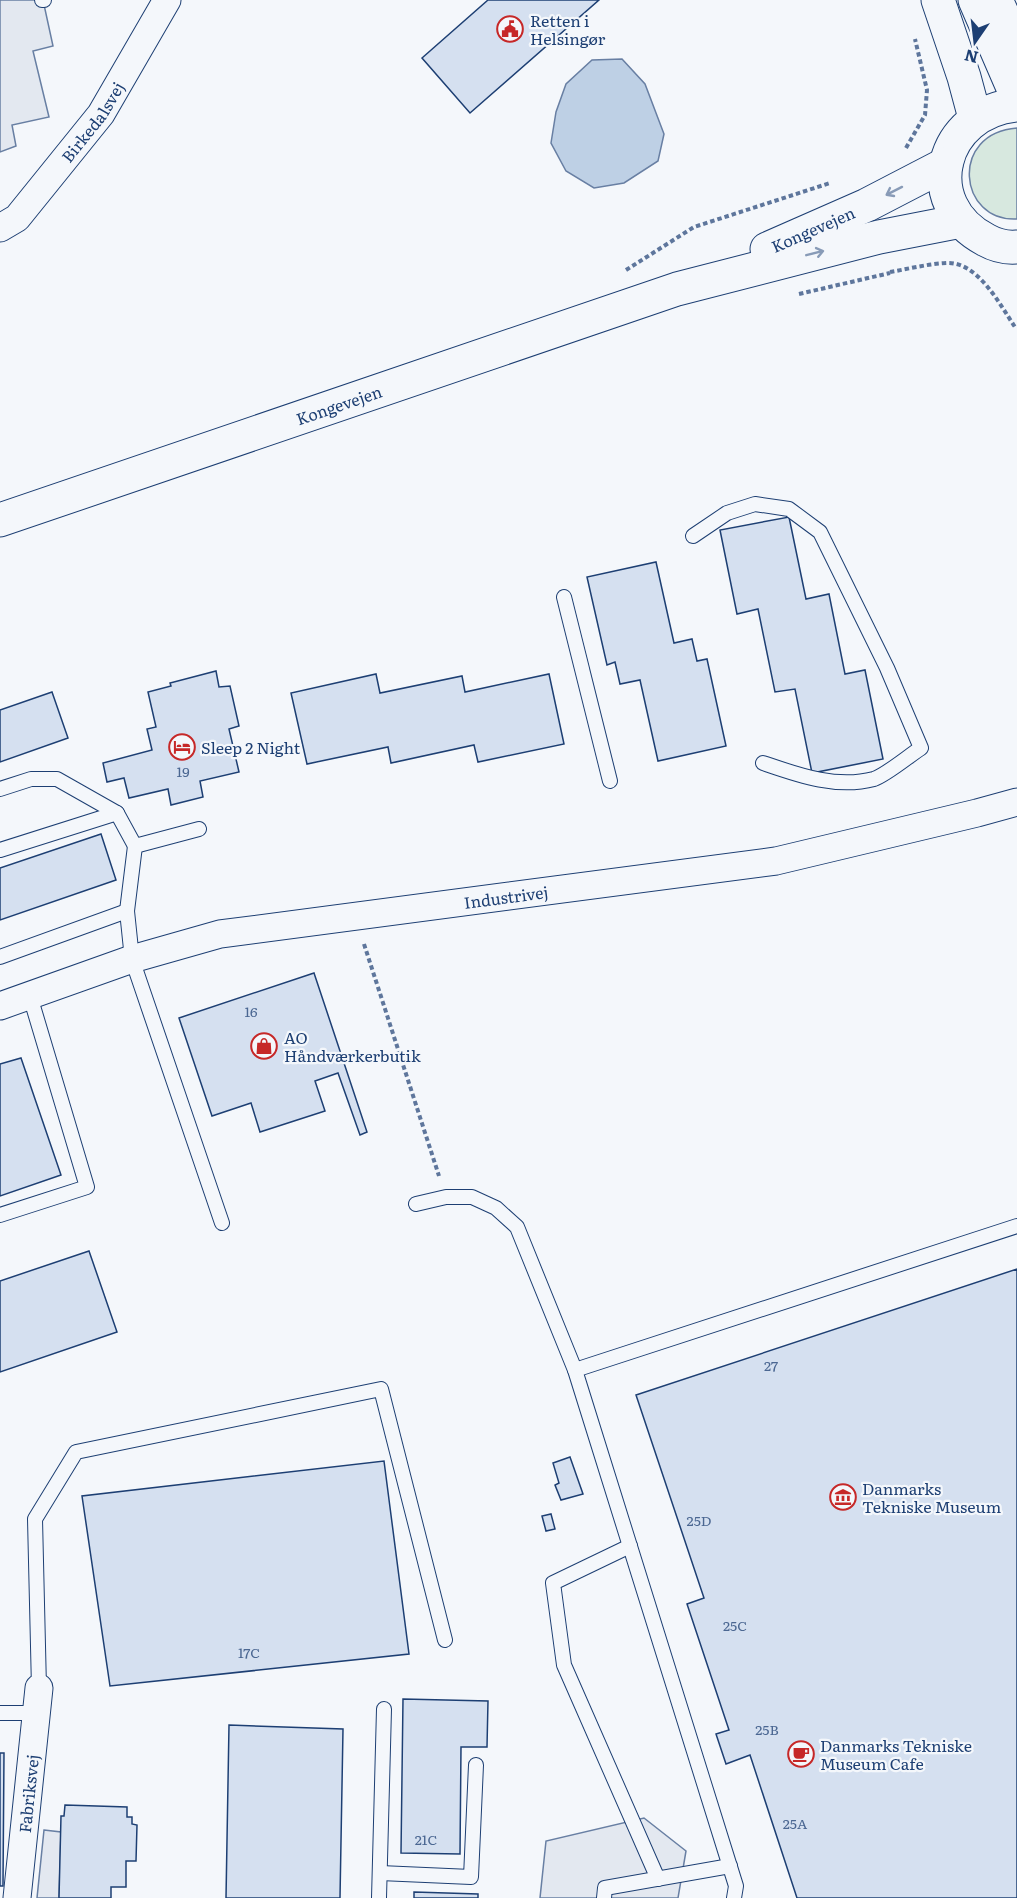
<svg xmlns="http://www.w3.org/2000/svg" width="1017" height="1898" font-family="Literata,serif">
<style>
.green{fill:#d7e8df;stroke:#687fa3;stroke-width:1.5}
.parking{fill:#e3e8f0;stroke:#687fa3;stroke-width:1.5}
.water{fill:#bed0e5;stroke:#687fa3;stroke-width:1.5}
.building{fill:#d5e0f0;stroke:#1d3f73;stroke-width:1.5}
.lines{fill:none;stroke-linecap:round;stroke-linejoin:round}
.service-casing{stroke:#1d3f73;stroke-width:16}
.minor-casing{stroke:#1d3f73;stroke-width:29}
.tertiary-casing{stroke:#1d3f73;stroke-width:35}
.primary-casing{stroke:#1d3f73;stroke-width:35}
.path{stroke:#5e769c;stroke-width:4;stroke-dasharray:4.5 3;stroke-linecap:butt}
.service{stroke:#f4f7fb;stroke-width:14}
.minor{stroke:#f4f7fb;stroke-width:27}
.tertiary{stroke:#f4f7fb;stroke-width:33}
.primary{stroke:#f4f7fb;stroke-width:33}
.oneway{stroke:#889bb7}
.labels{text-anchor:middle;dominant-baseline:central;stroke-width:4.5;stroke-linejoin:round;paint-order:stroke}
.number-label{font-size:14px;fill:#4b6792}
.poi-label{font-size:16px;fill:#1d3f73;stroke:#f4f7fb;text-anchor:start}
.street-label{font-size:16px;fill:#1d3f73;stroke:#f4f7fb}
</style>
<rect width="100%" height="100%" fill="#f4f7fb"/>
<path class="green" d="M1017,128V219C958,222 949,133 1017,128Z"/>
<g class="parking">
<polygon points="0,0 43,0 53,46 33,51 49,117 12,125 16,146 0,152"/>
<polygon points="644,1818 686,1851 678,1898 540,1898 546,1841"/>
<polygon points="44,1830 61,1832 59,1898 37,1898"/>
</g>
<polygon class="water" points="622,59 645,84 664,134 658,161 624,183 594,188 566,171 551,143 556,112 566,84 592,60"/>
<g class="building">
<polygon points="488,0 599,0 470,113 422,58"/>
<polygon points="789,517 806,599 829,594 845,674 865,670 883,759 812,773 795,689 775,692 758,609 737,614 720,530"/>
<polygon points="656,562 674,643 692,639 697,661 707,659 726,746 658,761 640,680 620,684 615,662 607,665 587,577"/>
<polygon points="216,671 219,687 230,686 239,726 229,729 239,772 200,781 203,797 171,805 168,789 129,798 124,778 107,782 103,763 152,750 147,729 156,727 148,692 171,686 170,683"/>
<polygon points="376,674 380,693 462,676 465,692 549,674 564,744 478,762 474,745 391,763 388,747 307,764 291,693"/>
<polygon points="52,692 68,738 0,762 0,710"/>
<polygon points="101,834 116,880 0,920 0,868"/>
<polygon points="314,973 367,1132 360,1135 338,1073 315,1081 325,1111 260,1132 251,1103 212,1116 179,1018"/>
<polygon points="21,1058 61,1175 0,1196 0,1064"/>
<polygon points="89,1251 117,1332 0,1372 0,1281"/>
<polygon points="1017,1269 1017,1898 797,1898 750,1755 726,1764 716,1734 729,1730 687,1604 704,1598 636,1395"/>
<polygon points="570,1457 583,1494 561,1500 555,1485 559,1483 553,1463"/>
<polygon points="384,1461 409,1654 110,1686 82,1496"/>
<polygon points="551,1514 555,1529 546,1531 542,1516"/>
<polygon points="403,1699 488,1701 487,1747 461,1747 460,1854 401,1853"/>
<polygon points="229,1725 343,1729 340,1898 226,1898"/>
<polygon points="0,1753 4,1753 3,1886 0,1886"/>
<polygon points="65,1805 127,1807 127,1817 132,1817 132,1824 137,1825 136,1861 126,1861 126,1887 111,1887 111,1898 59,1898 61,1816 64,1816"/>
<polygon points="414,1892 478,1894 478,1898 414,1898"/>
</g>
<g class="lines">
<g class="service-casing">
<g id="service">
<polyline points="42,0 44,0"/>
<path d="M693,536L727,513L755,504L789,509L820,532L887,668L921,748C910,755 886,775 874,779C836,789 798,775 763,763"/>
<polyline points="564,597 610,781"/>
<polyline points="0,789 31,779 57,779 117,813 135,846 199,829"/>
<polyline points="135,846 127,911 132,959 222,1223"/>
<polyline points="0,850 117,813"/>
<polyline points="0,957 127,911"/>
<polyline points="416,1204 446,1197 472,1197 496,1208 517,1227 575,1370 736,1886 734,1898"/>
<polyline points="0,1215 87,1187 30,996"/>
<polyline points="575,1370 1017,1226"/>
<polyline points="630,1546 553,1583 564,1665 658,1879"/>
<polyline points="39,1688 35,1519 76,1452 381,1389 445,1640"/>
<polyline points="0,1713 36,1713"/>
<polyline points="380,1873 471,1877 476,1765"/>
<polyline points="379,1898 384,1709"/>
<polyline points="604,1898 605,1888 730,1866"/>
</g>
</g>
<g class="minor-casing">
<g id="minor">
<path id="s1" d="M0,228L17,218L101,114L167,0"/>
<path id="s2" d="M0,1006L132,959L220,934L776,861L977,813L1017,802"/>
<path id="s3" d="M17,1898L39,1688"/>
</g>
</g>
<g class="tertiary-casing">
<g id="tertiary">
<polyline points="938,0 964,77 975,118"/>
<polyline points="975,0 1017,97"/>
</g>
</g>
<g class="primary-casing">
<g id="primary">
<polyline points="996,0 1017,46"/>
<path d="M1017,105C940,112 917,204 986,240C995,245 1006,248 1017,247"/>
<path id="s4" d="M767,249L867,205L946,164"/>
<path id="s5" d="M0,520L677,289L879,237L961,221"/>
</g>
</g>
<g class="path">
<polyline points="906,148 925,115 927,90 915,39"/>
<polyline points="626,270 694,227 830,183"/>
<path d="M890,272C908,269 927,264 946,263C978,261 1000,305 1015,327L1017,326"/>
<polyline points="799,294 890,273"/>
<polyline points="364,944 439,1176"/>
</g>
<use href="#service" class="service"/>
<use href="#minor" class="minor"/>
<use href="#tertiary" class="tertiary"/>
<use href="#primary" class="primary"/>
</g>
<defs><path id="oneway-shaft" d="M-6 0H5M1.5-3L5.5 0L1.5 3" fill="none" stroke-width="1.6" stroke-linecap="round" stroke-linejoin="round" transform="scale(1.5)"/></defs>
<g class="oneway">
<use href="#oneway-shaft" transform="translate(894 191) rotate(153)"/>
<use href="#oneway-shaft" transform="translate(815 253) rotate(-14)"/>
</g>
<defs>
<g id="civic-ring" transform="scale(1.35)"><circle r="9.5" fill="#f4f7fb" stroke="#c62828" stroke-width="1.5"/><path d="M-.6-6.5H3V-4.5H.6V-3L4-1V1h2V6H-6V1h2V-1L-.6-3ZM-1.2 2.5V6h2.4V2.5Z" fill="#c62828"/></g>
<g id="hotel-ring" transform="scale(1.35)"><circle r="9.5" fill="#f4f7fb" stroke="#c62828" stroke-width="1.5"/><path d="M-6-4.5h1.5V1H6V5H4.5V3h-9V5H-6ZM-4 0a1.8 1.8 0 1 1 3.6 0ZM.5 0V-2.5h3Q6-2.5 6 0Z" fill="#c62828"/></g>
<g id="shop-ring" transform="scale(1.35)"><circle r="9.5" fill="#f4f7fb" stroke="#c62828" stroke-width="1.5"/><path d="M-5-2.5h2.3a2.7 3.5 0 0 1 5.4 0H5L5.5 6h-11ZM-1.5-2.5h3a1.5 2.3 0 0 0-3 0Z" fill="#c62828"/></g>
<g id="museum-ring" transform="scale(1.35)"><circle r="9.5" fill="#f4f7fb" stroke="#c62828" stroke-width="1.5"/><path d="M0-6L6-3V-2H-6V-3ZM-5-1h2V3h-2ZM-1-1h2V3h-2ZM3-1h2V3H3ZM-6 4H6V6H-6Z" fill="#c62828"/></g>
<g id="cafe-ring" transform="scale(1.35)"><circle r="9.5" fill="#f4f7fb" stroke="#c62828" stroke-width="1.5"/><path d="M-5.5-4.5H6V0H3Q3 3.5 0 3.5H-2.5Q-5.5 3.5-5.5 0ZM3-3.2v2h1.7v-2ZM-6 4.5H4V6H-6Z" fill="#c62828"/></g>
</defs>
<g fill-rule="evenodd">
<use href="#civic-ring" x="510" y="29"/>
<use href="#hotel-ring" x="182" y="747"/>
<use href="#shop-ring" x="264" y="1046"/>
<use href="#museum-ring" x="843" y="1497"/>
<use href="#cafe-ring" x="801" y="1754"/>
</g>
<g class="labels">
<g class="number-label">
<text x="183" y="771">19</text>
<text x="251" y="1011">16</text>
<text x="771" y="1365">27</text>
<text x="699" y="1520">25D</text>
<text x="735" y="1625">25C</text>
<text x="249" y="1652">17C</text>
<text x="767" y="1729">25B</text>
<text x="795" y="1823">25A</text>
<text x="426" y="1839">21C</text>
</g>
<g class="poi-label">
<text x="530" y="20">Retten i<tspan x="530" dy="18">Helsingør</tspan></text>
<text x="201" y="747">Sleep 2 Night</text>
<text x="284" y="1037">AO<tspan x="284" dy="18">Håndværkerbutik</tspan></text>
<text x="862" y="1488">Danmarks<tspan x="862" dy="18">Tekniske Museum</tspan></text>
<text x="820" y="1745">Danmarks Tekniske<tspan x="820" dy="18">Museum Cafe</tspan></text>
</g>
<g class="street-label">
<text stroke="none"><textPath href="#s1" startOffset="142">Birkedalsvej</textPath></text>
<text stroke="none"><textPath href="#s4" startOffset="50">Kongevejen</textPath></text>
<text stroke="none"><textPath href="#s5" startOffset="358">Kongevejen</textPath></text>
<text stroke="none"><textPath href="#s2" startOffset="520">Industrivej</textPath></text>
<text stroke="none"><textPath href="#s3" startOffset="105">Fabriksvej</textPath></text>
</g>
</g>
<g transform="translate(975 42) rotate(194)" stroke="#f4f7fb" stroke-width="4.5" paint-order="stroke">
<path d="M0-4.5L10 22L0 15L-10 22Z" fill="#1d3f73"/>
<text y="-9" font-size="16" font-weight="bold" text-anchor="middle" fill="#1d3f73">N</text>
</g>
</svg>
